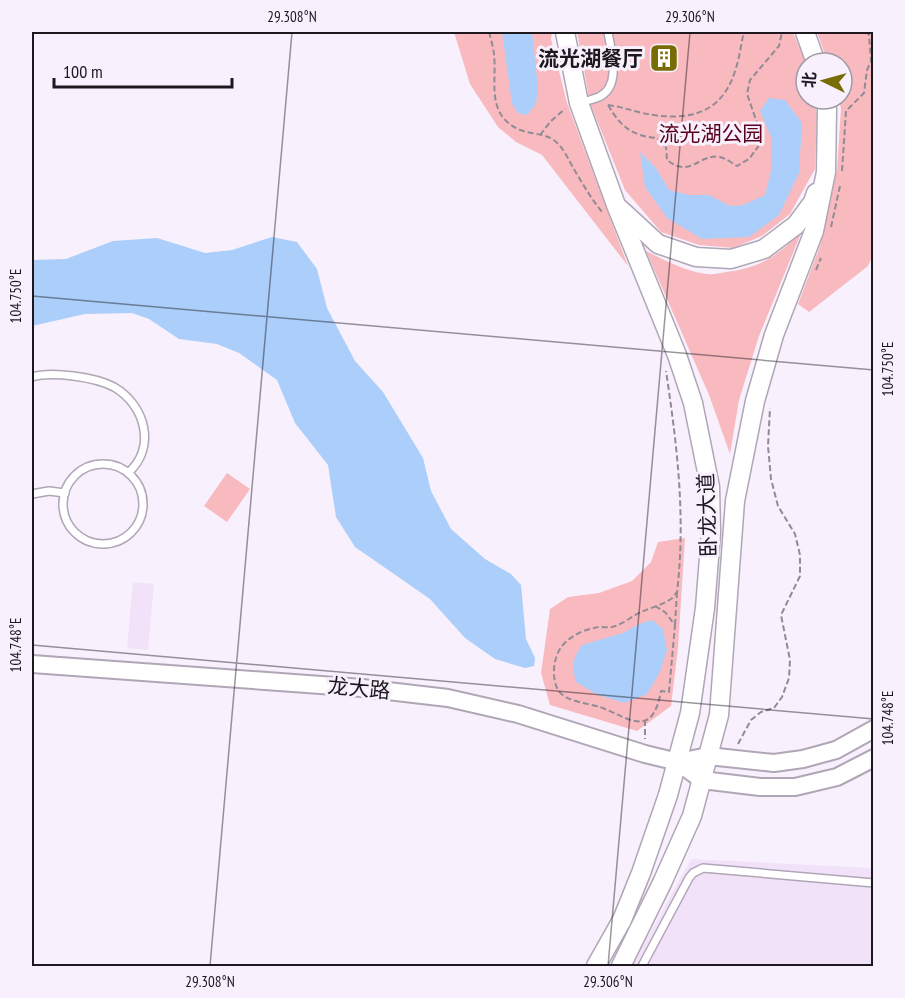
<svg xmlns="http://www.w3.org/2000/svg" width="905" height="998" font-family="'PT Sans Narrow','Noto Sans SC',sans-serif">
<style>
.built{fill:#f1e2f9}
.green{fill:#f9babf}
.water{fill:#abcefa}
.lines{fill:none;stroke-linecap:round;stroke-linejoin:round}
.service-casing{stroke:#b0a6b6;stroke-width:10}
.tertiary-casing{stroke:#b0a6b6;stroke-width:20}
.secondary-casing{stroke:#b0a6b6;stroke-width:21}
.path{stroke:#918b95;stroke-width:2;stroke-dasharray:6 3;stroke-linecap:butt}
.service{stroke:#fff;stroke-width:7}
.tertiary{stroke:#fff;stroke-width:16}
.secondary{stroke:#fff;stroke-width:18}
.ticks{fill:none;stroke:#1c181e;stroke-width:1.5;stroke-opacity:0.45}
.labels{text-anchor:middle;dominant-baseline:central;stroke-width:6;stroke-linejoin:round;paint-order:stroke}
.poi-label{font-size:21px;font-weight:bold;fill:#1c181e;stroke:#f8f0fd;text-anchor:end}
.park-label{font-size:21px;fill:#5b001c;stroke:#f8f0fd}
.street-label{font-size:21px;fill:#1c181e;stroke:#f8f0fd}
.neatline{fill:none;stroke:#1c181e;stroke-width:2}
.ticks-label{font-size:15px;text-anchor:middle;fill:#1c181e}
</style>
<rect width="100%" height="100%" fill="#f8f0fd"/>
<g class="built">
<polygon points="133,582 154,584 148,650 127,648"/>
<polygon points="691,859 873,868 873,966 632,966"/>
</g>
<g class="green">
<polygon points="454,32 552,32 551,39 567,103 628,266 542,155 516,142 498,127 470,84"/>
<polygon points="577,32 793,32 806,64 806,99 814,99 817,115 815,169 790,214 762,236 733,248 699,245 661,232 625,190 590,103"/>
<polygon points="817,32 873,32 874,253 868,266 809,312 798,304 820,246 837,170 841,108 838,99 842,99 842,63 828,63"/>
<path d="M802,231L759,336L739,400L730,454L709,395L646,251C665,260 686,272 707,274C713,275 720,273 726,272C760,268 779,255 802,231Z"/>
<polygon points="227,473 250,489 227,522 204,506"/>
<polygon points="685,538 678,648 671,706 637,731 550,705 541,673 550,609 568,597 599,593 632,581 651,562 658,542"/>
</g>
<g class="water">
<polygon points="502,32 532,32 538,88 536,104 527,115 518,113 512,104"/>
<polygon points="769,98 785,100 802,123 799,173 779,215 749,237 702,239 667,218 645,187 640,152 656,168 669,190 689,195 709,195 730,206 743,205 765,195 771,171 771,137 760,111"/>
<polygon points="272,237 297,242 317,269 327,308 355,361 383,392 423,458 431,491 451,529 485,559 511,574 521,585 526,639 535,658 534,666 525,668 495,659 465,638 430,599 355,547 336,517 328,465 295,423 277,380 239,353 217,344 179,339 149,319 132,313 85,314 32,326 32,260 66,259 113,241 157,238 205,253 232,250"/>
<path d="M652,620L663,629L667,650L660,672L647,694L624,703L596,694L576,682C572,665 572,660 582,645L623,633L639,624Z"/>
</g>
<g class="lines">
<g class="service-casing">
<g id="service">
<path d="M581,102C587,101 594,99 599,97C622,86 611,51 608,32"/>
<path d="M32,377C52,371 95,377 114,387C145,405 157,447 128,473"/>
<circle cx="103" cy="504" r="40"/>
<polyline points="32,494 49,491 65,493"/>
<polyline points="642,966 689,878 693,873 703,868 874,883"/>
</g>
</g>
<g class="tertiary-casing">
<g id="tertiary">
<polyline points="32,664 362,688 448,698 518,714 645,754 678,762 702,780 760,787 795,787 837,777 874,758"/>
<polyline points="678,762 708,756 774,763 803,759 836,750 874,729"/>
</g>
</g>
<g class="secondary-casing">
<g id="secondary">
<polyline points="565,32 579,103 616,205 677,355 693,403 710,487 711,533 705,608 690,713 668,795 641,873 622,920 596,966"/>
<polyline points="805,32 816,63"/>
<polyline points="620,209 658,244 696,257 731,259 764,249 796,225 813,202 816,193"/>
<polyline points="621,966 662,883 692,816 719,715 735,501 755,401 774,335 814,231 826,172 827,109 825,99"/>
</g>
</g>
<g class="path">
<path d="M489,32C491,39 493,47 494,54C497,81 486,112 516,128C528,135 544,132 555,141C564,148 569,161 575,171C584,186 592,200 603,213"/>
<path d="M608,105C621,127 632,136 657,138L666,147L667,160C691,179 699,153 720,157C725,158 732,163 737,166L749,159L763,140L747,94L750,80L779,46L782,32"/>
<path d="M608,105C624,107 638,113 653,115C695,121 724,110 736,68C740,56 741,43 744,32"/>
<polyline points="540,135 551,121 565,109"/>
<polyline points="842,171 846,111 864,93 867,70 871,61 869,35 866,32"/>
<polyline points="831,227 840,186"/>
<polyline points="816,270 821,258"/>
<path d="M655,606L665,612L675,625L669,692L661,691C652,740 629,718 600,707C587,703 566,702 558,690C553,681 553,667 556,658C560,642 578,631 594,628C600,626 606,628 612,627C622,625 632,616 641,612C650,608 662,605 671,599C672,599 676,593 677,592C686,517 677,445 666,371"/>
<polyline points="675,625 677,592"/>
<polyline points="645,720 645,739"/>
<polyline points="738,744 751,720 761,712 774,708 782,697 789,678 790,660 781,615 800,576 800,555 795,534 778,506 771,479 768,446 770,408"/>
</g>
<use href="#service" class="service"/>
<use href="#tertiary" class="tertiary"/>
<use href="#secondary" class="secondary"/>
</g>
<path class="ticks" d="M32,296L874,370M32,645L874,719M210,966L292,32M608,966L690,32"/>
<defs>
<g id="building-square" transform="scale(1.5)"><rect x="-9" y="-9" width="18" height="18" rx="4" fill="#786c07" stroke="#f8f0fd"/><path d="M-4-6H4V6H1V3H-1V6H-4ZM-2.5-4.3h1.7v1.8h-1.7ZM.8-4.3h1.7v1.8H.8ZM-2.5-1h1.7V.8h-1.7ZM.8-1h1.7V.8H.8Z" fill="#fff"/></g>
</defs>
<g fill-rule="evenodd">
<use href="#building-square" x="664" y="58"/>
</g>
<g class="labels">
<g class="poi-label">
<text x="643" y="58">流光湖餐厅</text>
</g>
<g class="park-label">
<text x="711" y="133">流光湖公园</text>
</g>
<g class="street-label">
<text transform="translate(707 515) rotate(-92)">卧龙大道</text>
<text transform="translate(359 688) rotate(5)">龙大路</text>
</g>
</g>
<rect width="905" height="998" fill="none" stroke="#f8f0fd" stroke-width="66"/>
<g transform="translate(824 81) rotate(275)"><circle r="28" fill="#f8f0fd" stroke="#a09aa4" stroke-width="1.5"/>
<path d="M0-4.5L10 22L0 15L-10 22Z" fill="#786c07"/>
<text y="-9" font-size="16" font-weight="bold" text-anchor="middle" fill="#1c181e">北</text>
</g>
<path d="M54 78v9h178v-9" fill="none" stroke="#1c181e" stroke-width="3"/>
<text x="63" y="78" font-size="18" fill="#1c181e" stroke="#f8f0fd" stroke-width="4.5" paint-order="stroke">100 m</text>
<rect x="33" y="33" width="839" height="932" class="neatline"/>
<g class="ticks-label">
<text x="292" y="22">29.308°N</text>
<text x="690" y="22">29.306°N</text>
<text transform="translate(16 296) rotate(-90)" y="5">104.750°E</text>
<text transform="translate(888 369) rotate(-90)" y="5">104.750°E</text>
<text transform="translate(16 645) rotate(-90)" y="5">104.748°E</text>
<text transform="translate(888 718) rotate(-90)" y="5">104.748°E</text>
<text x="210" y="987">29.308°N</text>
<text x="608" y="987">29.306°N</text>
</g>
</svg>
